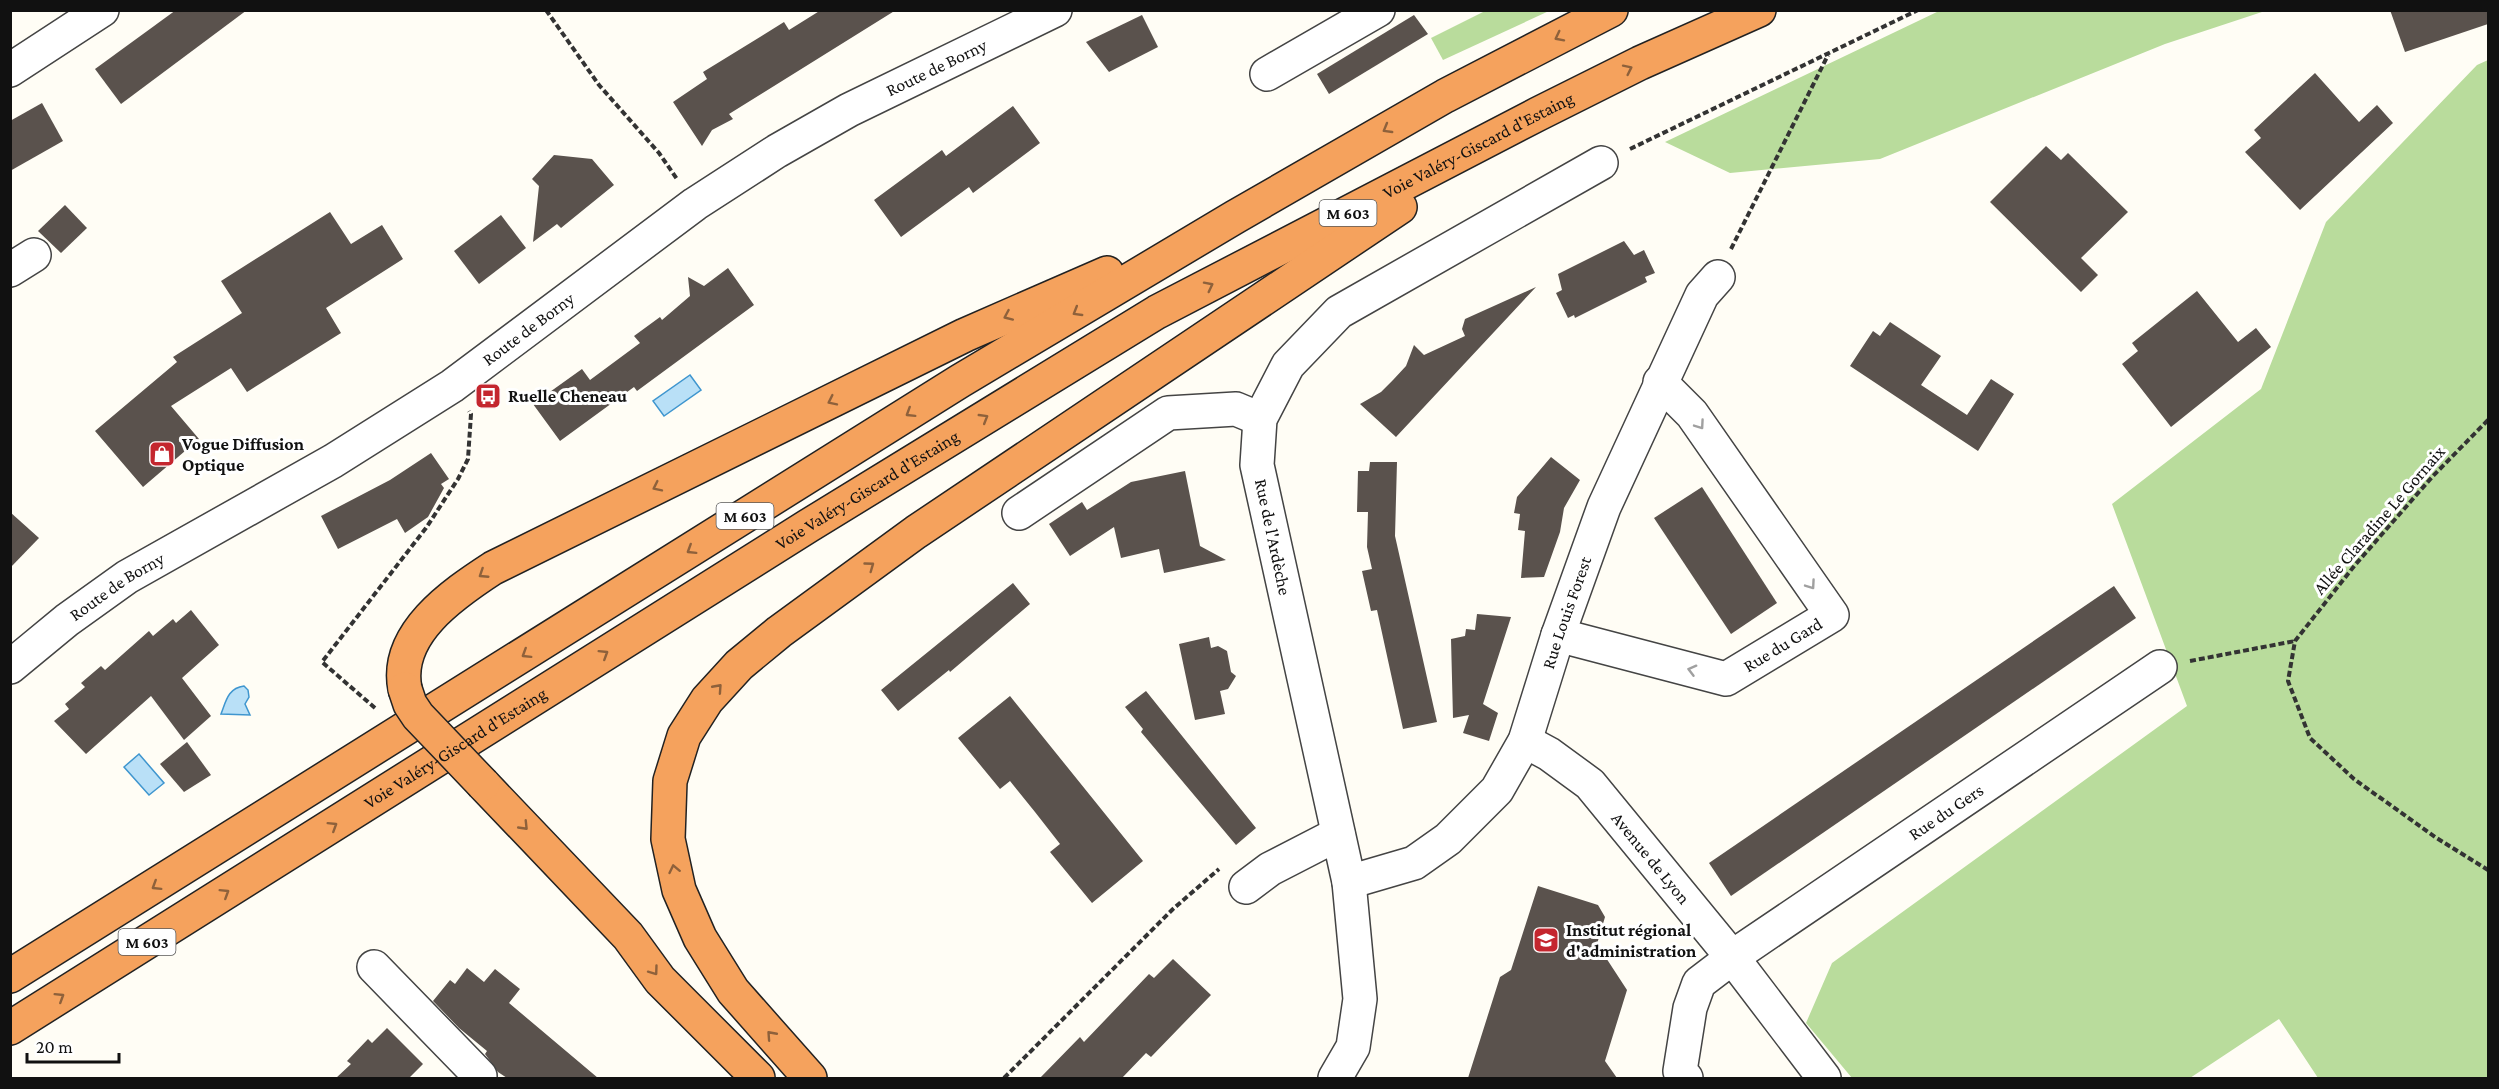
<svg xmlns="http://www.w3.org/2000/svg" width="2499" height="1089" font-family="'Crimson Pro',serif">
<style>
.forest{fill:#b9dc9c}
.water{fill:#b9e0f7;stroke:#3f96cf;stroke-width:1.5}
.building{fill:#5a524d}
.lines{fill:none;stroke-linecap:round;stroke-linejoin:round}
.minor-casing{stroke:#444;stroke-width:36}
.highway-casing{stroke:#222;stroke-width:36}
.path{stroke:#333;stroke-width:4;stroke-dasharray:6 3;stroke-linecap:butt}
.minor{stroke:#fff;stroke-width:33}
.highway{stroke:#f5a25d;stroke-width:33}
.highway-bridge-casing{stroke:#222;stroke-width:36;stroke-linecap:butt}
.highway-bridge{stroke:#f5a25d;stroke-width:33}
.oneway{stroke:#8e613b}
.oneway2{stroke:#a0a0a0}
.labels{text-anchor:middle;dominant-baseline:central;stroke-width:6;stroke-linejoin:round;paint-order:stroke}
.shield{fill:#fff;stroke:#585858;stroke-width:1.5}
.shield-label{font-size:16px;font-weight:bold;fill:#111}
.street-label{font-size:18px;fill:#111;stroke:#fff}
.poi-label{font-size:18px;font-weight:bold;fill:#111;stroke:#fff;text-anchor:start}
</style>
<rect width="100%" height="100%" fill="#fffdf5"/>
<g class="forest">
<polygon points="1485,11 1549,11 1443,60 1431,38"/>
<polygon points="1939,11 1939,10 2265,11 2165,44 1880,159 1730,173 1665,142"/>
<polygon points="2488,60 2488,1078 2318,1078 2279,1019 2190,1078 1852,1078 1806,1023 1832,963 2187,706 2112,504 2261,389 2326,222 2477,65"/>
</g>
<g class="water">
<polygon points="690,375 701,390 664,416 653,401"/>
<path d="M244,686L248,690L249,697L245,704L250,715L221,714C226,701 228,688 244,686Z"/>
<polygon points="139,754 164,783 149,795 124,767"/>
</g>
<g class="building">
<polygon points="176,10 247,10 121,104 95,69"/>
<polygon points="821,10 896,10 729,114 733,119 712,130 702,146 673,102 707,79 703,72 760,37 784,22 789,30"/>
<polygon points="2390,10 2488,10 2488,24 2405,52"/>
<polygon points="1142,15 1158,47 1109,72 1086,42"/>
<polygon points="1414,15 1428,34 1329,94 1317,74"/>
<polygon points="2315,73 2359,122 2377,105 2393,123 2300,210 2245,152 2261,138 2254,130"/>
<polygon points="42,103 63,141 10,171 10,121"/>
<polygon points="1013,106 1040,143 973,193 969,187 901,237 874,200 942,150 946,156"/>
<polygon points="2046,146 2061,160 2068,153 2128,212 2081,258 2098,275 2081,292 1990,202"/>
<polygon points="554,155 592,159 614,185 561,228 557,224 533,242 539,186 532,179"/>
<polygon points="65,205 87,228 61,253 38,231"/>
<polygon points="330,212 351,244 382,225 403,259 326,308 341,333 247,392 231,368 171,406 199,439 143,487 95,431 177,362 173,357 242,313 221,281"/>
<polygon points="501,215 526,248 479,284 454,251"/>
<polygon points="1624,241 1634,255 1644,250 1655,273 1645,277 1647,282 1575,318 1574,315 1568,318 1556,293 1562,290 1558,274"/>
<polygon points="728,268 754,305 637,391 634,387 560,441 533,404 582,369 590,380 640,343 634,336 660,317 662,320 690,296 688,277 704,286"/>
<polygon points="1536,287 1396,437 1360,404 1381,392 1393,380 1406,366 1414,345 1424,355 1465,336 1462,329 1465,319"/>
<polygon points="2197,291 2238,342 2256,328 2271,347 2171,427 2122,364 2138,351 2132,343"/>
<polygon points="1890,322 1941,356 1921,385 1967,415 1991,379 2014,394 1978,451 1850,366 1873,331 1880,336"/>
<polygon points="431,453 449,479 441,484 444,488 428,517 405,533 397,519 338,549 321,516 390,480"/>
<polygon points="1551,457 1580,480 1564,508 1560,532 1544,577 1521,578 1525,531 1518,530 1520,514 1514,513 1517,497"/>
<polygon points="1370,462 1397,462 1395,536 1437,722 1403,729 1377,610 1371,611 1362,571 1372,569 1367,547 1368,512 1357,512 1358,471 1369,471"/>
<polygon points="1185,471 1200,546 1226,560 1164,573 1159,549 1121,558 1114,527 1070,556 1049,524 1082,502 1087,510 1131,482"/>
<polygon points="1702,487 1777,603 1731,634 1654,518"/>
<polygon points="10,512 39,538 10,568"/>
<polygon points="1013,583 1030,604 950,672 949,670 898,711 881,690"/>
<polygon points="2114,586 2136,618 1731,896 1709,863"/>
<polygon points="191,610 219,645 182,678 211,716 184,740 151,696 86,754 54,721 69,709 65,704 85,687 81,683 101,666 105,670 149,631 153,636 173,619 176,623"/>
<polygon points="1477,614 1511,617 1483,704 1498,713 1489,741 1463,733 1469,715 1453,718 1451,639 1465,636 1466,629 1475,630"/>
<polygon points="1209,637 1211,648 1218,646 1227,651 1231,672 1236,676 1228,689 1220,691 1225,714 1195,720 1179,644"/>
<polygon points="1146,691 1256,828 1236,845 1141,732 1143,729 1125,707"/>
<polygon points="1010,696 1143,861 1092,903 1050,852 1060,844 1035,812 1010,781 1000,789 958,738"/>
<polygon points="187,742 211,775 184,792 160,764"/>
<polygon points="1538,886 1598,905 1605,917 1597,944 1627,990 1605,1061 1617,1078 1468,1078 1500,977 1511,970"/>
<polygon points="1173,959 1211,995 1151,1057 1146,1053 1122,1078 1040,1078 1080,1037 1084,1042 1149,974 1154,978"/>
<polygon points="467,968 484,982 495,969 520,989 509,1003 598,1078 507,1078 498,1072 485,1054 487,1051 459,1028 433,1001 450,980 455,984"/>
<polygon points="387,1028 423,1064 409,1078 336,1078 351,1064 347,1061 368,1039 372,1043"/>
</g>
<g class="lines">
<g class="minor-casing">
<g id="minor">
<polyline points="10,70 102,10"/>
<polyline points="1267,74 1378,10"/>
<polyline points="10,270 34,255"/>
<polyline points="1019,513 1168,413 1236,409 1260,419"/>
<path id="s1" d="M1558,635L1726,679L1832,615L1692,414L1660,382"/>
<path id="s2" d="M10,667L67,620L127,577L333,461L452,386L695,204L777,151L849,110L1055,10"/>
<path id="s3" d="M1525,741L1549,754L1590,784L1732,957L1824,1078"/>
<path id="s4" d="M1349,882L1414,863L1448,839L1497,790L1525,741L1558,635L1604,507L1702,295L1718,277"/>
<polyline points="1246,887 1270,869 1338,834"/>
<polyline points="374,967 480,1076 477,1078"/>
<polyline points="1335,1078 1353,1047 1360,999 1349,882 1257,465 1260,419 1288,365 1339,312 1601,163"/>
<path id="s5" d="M1686,1078L1680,1071L1690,1008L1699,983L1741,951L2160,667"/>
</g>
</g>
<g class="highway-casing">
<g id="highway">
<path d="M405,689C394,634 453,594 493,568L965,335L1107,273"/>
<polyline points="483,784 628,936 660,980 758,1078"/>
<polyline points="10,976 960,381 1235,217 1445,96 1611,10"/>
<path id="s6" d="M10,1028L808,526L1157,312L1538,114L1640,63L1759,10"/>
<polyline points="810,1078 733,991 700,938 679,890 668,839 670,781 684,736 707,700 739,665 779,632 916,532 1400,207"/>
</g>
</g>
<g class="path">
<polyline points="546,10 599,85 659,153 677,179"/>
<polyline points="1630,149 1918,10"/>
<polyline points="1731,249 1828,55"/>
<polyline points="2488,420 2433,476 2355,565 2295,641 2288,681 2310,738 2354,779 2435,837 2488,870"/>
<polyline points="2190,661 2295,641"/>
<polyline points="375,708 322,662 426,528 458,479 468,459 471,414 469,411"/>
<polyline points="1004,1078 1173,909 1219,869"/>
</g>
<use href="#minor" class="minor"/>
<use href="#highway" class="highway"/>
<g class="highway-bridge-casing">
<polyline id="highway-bridge" points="405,689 410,704 418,716 483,784"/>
</g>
<use href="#highway-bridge" class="highway-bridge"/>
</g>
<defs><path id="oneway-chevron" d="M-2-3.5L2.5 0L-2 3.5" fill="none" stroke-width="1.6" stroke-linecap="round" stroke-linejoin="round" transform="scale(1.5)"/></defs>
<g class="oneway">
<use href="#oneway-chevron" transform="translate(1559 37) rotate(153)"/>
<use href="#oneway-chevron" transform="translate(1628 69) rotate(-26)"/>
<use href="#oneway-chevron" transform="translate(1387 129) rotate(150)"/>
<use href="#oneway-chevron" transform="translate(1209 286) rotate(-27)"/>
<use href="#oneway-chevron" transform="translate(1077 312) rotate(149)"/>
<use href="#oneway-chevron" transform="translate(1008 316) rotate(156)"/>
<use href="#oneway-chevron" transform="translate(832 401) rotate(154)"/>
<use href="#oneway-chevron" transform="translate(910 413) rotate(148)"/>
<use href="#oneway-chevron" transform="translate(984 418) rotate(-31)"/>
<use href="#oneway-chevron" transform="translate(657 487) rotate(154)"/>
<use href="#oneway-chevron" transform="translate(691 550) rotate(148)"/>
<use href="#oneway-chevron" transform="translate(870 566) rotate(-36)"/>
<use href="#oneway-chevron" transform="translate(483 574) rotate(147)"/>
<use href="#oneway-chevron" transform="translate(526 654) rotate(148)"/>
<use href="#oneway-chevron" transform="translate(604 654) rotate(-32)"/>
<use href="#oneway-chevron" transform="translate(718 688) rotate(-48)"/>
<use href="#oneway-chevron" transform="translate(333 826) rotate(-32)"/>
<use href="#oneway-chevron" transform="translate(524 826) rotate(46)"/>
<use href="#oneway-chevron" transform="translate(674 869) rotate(-102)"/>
<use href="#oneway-chevron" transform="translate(156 886) rotate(148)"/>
<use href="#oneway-chevron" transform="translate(225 893) rotate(-32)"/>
<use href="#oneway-chevron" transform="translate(654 971) rotate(54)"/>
<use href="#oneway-chevron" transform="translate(60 997) rotate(-32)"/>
<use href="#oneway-chevron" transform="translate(771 1035) rotate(-132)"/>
</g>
<g class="oneway2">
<use href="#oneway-chevron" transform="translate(1700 425) rotate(55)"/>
<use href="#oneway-chevron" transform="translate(1811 585) rotate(55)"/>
<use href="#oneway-chevron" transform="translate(1692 670) rotate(-165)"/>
</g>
<defs>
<g id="bus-square" transform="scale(1.35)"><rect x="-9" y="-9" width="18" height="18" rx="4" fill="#c4262e" stroke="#fff"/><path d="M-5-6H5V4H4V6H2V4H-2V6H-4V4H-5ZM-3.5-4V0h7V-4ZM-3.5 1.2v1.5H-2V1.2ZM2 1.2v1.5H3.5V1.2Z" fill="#fff"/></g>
<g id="shop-square" transform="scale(1.35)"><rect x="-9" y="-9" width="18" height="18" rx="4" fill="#c4262e" stroke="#fff"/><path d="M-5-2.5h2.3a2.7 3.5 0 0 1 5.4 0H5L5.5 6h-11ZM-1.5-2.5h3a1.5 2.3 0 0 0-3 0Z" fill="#fff"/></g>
<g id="university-square" transform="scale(1.35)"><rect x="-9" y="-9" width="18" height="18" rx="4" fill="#c4262e" stroke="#fff"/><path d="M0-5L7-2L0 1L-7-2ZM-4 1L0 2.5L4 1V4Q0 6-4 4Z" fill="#fff"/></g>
</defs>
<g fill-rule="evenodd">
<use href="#bus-square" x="488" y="396"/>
<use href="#shop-square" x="162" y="454"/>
<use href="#university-square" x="1546" y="940"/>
</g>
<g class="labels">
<g class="shield">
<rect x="1319.5" y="200" width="57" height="26" rx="4.5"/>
<rect x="716.5" y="503" width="57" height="26" rx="4.5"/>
<rect x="118.5" y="929" width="57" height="26" rx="4.5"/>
</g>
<g class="shield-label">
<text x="1348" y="213">M 603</text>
<text x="745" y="516">M 603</text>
<text x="147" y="942">M 603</text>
</g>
<g class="street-label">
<text stroke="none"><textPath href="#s2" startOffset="1106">Route de Borny</textPath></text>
<text stroke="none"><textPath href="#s6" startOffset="1714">Voie Valéry-Giscard d'Estaing</textPath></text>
<text stroke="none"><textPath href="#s2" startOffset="620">Route de Borny</textPath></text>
<text stroke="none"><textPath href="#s6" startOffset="1012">Voie Valéry-Giscard d'Estaing</textPath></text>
<text transform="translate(2379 520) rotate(-49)">Allée Claradine Le Gornaix</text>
<text transform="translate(1273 537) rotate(78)">Rue de l'Ardèche</text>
<text stroke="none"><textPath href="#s2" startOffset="134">Route de Borny</textPath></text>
<text stroke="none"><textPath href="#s4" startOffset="370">Rue Louis Forest</textPath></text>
<text stroke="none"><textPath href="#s1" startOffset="240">Rue du Gard</textPath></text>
<text stroke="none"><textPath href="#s6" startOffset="526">Voie Valéry-Giscard d'Estaing</textPath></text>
<text stroke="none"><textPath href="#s5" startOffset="400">Rue du Gers</textPath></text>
<text stroke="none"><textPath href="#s3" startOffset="174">Avenue de Lyon</textPath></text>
</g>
<g class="poi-label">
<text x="508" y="396">Ruelle Cheneau</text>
<text x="182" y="444">Vogue Diffusion<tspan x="182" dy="21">Optique</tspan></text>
<text x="1566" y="930">Institut régional<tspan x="1566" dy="21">d'administration</tspan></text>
</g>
</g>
<rect width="2499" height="1089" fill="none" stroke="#111111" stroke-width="24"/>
<path d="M27 1053v9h92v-9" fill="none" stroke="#111111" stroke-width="3"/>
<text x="36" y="1053" font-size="18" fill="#111111" stroke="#ffffff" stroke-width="4.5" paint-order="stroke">20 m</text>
</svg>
